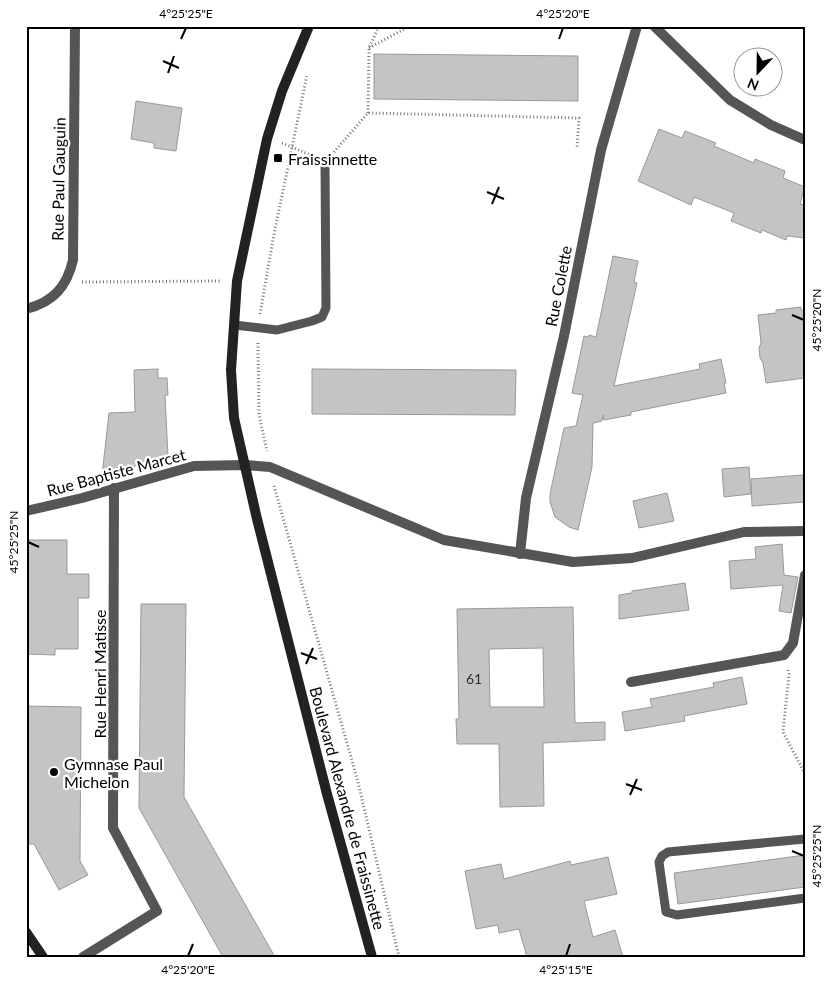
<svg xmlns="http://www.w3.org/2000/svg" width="831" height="983" font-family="Lato,sans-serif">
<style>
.building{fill:#c4c4c4;stroke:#999;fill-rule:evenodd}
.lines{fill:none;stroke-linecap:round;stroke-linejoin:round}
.path{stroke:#777;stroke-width:3;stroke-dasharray:1 2.5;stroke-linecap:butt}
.lane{stroke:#555;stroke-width:9}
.street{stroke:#555;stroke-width:10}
.secondary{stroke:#222;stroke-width:10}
.ticks{fill:none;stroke:#000;stroke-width:2}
.poi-dot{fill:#000;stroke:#fff;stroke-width:2}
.labels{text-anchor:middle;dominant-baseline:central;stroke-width:4.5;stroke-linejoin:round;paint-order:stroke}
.number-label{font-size:14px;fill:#313131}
.poi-label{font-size:16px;fill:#000;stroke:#fff;text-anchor:start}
.street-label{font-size:16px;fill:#000;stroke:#fff}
.neatline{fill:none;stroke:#000;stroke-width:2}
.ticks-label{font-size:12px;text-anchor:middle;fill:#000}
</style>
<rect width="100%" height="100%" fill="#fff"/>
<g class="building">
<polygon points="374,54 578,56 578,101 374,99"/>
<polygon points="136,101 182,108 176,151 154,148 154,143 131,139"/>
<polygon points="659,129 682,138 685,131 716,143 714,146 754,163 755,159 785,171 783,178 805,187 800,204 805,205 805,238 787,236 786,240 762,230 761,233 731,221 734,213 694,197 691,205 638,181"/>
<polygon points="613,256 638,261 634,282 637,283 614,386 700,369 699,364 721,359 726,383 724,383 726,393 631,412 631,415 604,420 603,415 602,421 593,423 592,467 578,530 569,527 555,517 550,502 550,494 564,428 576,426 583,395 572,393 584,336 588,337 589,335 596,337"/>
<polygon points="801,307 801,310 805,310 805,378 766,383 763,363 760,358 759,348 761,343 758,315 776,313 776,310"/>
<polygon points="158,369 158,378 167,378 168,395 165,395 168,457 102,475 109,413 135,412 134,370"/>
<polygon points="312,369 516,370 515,415 312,414"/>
<polygon points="749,467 751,494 724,497 722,469"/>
<polygon points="803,475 805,502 752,506 751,479"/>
<polygon points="667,493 674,521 639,528 633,501"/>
<polygon points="26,540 67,540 67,574 89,574 89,598 78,598 78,649 55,649 55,655 26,654"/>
<polygon points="782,544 784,575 798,577 791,613 779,611 783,585 731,589 729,561 756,559 755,547"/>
<polygon points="685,583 689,610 619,619 619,595 632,593 632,591"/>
<polygon points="141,604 186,604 184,797 275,957 223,957 139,808"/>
<path d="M573,607L575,723L605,722V740L543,743L544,806L500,807L499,744H457L456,719H459L457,609ZM543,648L544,707H490L489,649Z"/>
<polygon points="742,677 747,704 684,716 685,721 625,731 622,712 652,707 650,699 714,687 713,683"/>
<polygon points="26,706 81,707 80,861 88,875 59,890 34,844 26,844"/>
<polygon points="805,855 805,887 678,904 674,873"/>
<polygon points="608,857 617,894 584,901 593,937 615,930 623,957 527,957 519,929 499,933 498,925 476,929 465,871 501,864 504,879 570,861 571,865"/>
</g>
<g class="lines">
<g class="path">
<polyline points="369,48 410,26"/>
<polyline points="368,113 369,48 379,26"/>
<polyline points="282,143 313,156"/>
<polyline points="334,152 368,113 579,118 577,149"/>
<polyline points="82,282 221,281"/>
<polyline points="260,314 273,239 307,75"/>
<polyline points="258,343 259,415 267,451"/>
<polyline points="274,486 358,782 399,957"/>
<polyline points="788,670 789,674 783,732 805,774"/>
</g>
<g class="lane">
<polyline points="234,325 277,330 312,321 322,317 326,308 325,162"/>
<polyline points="805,839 668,852 662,856 659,862 666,912 677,915 805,898"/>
</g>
<g class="street">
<polyline points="654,26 730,100 771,125 805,140"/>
<path d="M26,309C54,302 67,286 73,260L75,26"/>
<polyline points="26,511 82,498 194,466 245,465 270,467 444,540 573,562 632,558 744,532 805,531"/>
<polyline points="520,554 526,498 564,336 601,150 637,26"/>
<polyline points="631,682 784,655 793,643 805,575"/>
<polyline points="83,957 157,911 113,828 114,488"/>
</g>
<g class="secondary">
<polyline points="309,26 282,91 267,139 237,281 231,370 234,418 257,519 327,794 372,957"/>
<polyline points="26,932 43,957"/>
</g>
</g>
<path class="ticks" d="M181,39L186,28M559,39L563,28M163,61L179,68M168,73L174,56M487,192L504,199M492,204L499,187M792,315L804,320M28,542L39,547M301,653L317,659M306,664L313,648M626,784L642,790M630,795L637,779M792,851L804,856M188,956L193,944M566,956L570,944"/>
<g class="poi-dot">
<rect x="273" y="153" width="10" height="10" rx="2.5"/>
<circle cx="54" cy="772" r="5"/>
</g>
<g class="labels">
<g class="number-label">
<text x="474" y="678">61</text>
</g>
<g class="poi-label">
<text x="288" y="158">Fraissinnette</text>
<text x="64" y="763">Gymnase Paul<tspan x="64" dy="18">Michelon</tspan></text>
</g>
<g class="street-label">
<text transform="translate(58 179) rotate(-89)">Rue Paul Gauguin</text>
<text transform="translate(558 286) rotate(-79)">Rue Colette</text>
<text transform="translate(116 472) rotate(-15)">Rue Baptiste Marcet</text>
<text transform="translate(99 674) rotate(-90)">Rue Henri Matisse</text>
<text transform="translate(348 808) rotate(75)">Boulevard Alexandre de Fraissinette</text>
</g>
</g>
<rect width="831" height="983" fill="none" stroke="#ffffff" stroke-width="55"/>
<g transform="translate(758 72) rotate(202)"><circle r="24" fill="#ffffff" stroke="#999999"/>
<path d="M0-4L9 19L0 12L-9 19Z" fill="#000000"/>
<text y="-8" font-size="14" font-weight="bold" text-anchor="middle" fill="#000000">N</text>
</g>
<rect x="28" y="28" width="776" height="928" class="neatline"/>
<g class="ticks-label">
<text x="186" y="18">4°25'25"E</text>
<text x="563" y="18">4°25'20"E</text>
<text transform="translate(817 320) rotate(-90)" y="4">45°25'20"N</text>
<text transform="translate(14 542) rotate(-90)" y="4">45°25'25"N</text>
<text transform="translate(817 856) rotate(-90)" y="4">45°25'25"N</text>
<text x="188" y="974">4°25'20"E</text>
<text x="566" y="974">4°25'15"E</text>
</g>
</svg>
